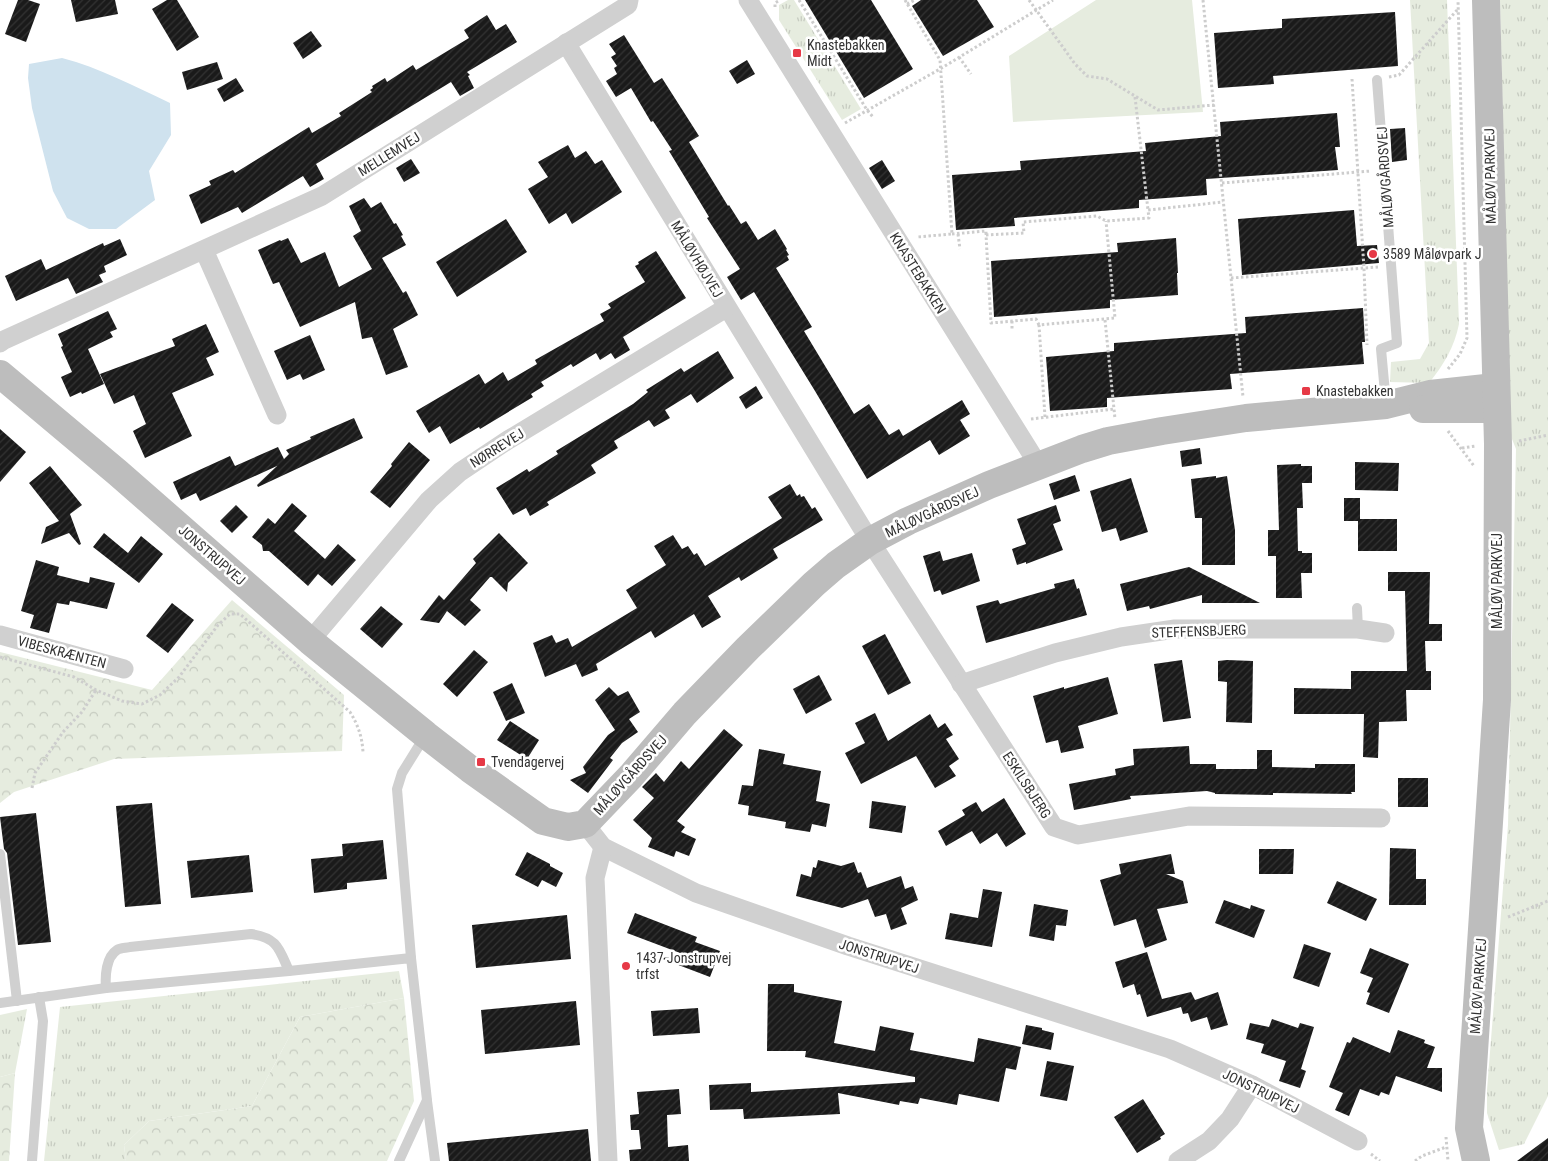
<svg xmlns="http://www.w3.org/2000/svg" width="1548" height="1161" font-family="'Roboto Condensed',sans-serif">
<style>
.grass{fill:url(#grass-tufts)}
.forest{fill:url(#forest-crowns)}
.park{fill:#e6ecdf}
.water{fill:#cfe2ee}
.building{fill:url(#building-hatch)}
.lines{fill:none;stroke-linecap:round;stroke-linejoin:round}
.path{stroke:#cdcdcd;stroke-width:3;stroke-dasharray:2.5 2.5;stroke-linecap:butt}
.lane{stroke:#d0d0d0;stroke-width:10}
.street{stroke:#d0d0d0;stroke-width:19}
.secondary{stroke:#bdbdbd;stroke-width:28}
.poi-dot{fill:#e63946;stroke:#fff;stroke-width:2}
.labels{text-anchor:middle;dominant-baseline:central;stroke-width:5;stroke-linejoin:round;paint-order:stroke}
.poi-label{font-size:14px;fill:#333;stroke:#fff;text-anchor:start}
.street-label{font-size:14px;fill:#333;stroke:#fff}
</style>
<defs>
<pattern id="grass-tufts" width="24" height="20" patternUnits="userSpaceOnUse" patternTransform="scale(1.25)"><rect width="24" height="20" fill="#e6ecdf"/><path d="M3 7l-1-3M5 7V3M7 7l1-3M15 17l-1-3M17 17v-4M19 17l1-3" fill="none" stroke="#c6cbc0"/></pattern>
<pattern id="forest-crowns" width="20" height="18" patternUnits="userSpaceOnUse" patternTransform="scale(1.25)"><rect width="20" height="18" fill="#e6ecdf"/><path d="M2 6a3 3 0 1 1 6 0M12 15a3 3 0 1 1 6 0" fill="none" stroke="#c6cbc0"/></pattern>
<pattern id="building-hatch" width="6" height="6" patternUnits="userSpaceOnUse" patternTransform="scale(1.25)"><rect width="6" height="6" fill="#1a1a1a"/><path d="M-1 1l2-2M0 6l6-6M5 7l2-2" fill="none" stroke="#333"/></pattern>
</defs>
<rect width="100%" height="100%" fill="#fff"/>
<g class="grass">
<polygon points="788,0 794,0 861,109 842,120 779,20 779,5"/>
<path d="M1410,0H1447L1459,324C1454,348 1444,364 1429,383L1390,382L1391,362L1420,359L1429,343Z"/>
<polygon points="1500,0 1548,0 1548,1096 1524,1144 1499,1150 1487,1113 1487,1090 1508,825 1516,449 1510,434"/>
<polygon points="399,971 404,998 300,1017 252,1106 149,1121 124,1145 126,1161 44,1161 60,1007"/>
<polygon points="27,1009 15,1073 0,1077 0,1015"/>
</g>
<g class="forest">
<polygon points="232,600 344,695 342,751 114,759 14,792 0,803 0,652 152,690"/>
<polygon points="404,998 414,1101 387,1161 126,1161 124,1145 149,1121 252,1106 300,1017"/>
<polygon points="15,1073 9,1161 0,1161 0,1077"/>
</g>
<polygon class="park" points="1096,0 1192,0 1203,112 1013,122 1009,56"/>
<path class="water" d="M62,58C100,68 134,86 170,103L171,135L149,171L155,200L116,229H89L67,218L53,191L32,108L28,78L29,64Z"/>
<g class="building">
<polygon points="18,0 28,0 40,4 26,42 5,34"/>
<polygon points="71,0 115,0 118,14 76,22"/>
<polygon points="167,0 177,0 199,37 177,51 152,9"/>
<polygon points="805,0 871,0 913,69 864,98"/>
<polygon points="921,0 977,0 994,27 943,56 912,6"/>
<polygon points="1395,12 1398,66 1273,76 1274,84 1218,88 1214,33 1282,28 1282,19"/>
<polygon points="487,15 496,30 506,24 517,42 467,72 470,75 468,76 474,88 460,96 451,82 316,164 324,179 310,187 303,176 242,213 238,207 201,224 189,195 211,185 209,181 233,170 235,173 309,127 312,133 341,116 339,113 372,92 370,90 373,88 372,86 385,78 387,82 413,65 416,70 469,38 464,30"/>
<polygon points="311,31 322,46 303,59 293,43"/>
<polygon points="624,35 654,83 662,78 699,136 689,142 728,206 729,205 741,224 746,221 758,240 775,229 787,249 786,250 789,255 787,256 789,260 776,268 812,327 804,331 854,414 869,404 889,435 899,429 903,436 962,400 970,414 960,420 970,436 939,455 930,440 867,479 815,391 754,292 741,300 727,277 740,269 707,218 709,217 669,151 672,150 653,121 651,122 631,88 616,97 606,81 617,74 614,68 617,66 611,57 616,54 609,44"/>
<polygon points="747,60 755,74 737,84 729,71"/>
<polygon points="217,62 223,79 187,90 182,72"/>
<polygon points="236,78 244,91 224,102 217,89"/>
<polygon points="1337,113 1340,147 1335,147 1338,170 1206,179 1207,195 1139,200 1139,208 1014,218 1015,226 956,230 952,175 1021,170 1020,161 1146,151 1145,143 1221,136 1220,122"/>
<polygon points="1405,128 1407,160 1392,162 1390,129"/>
<polygon points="568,145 575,158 586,151 595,164 602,160 622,192 572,224 566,213 549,224 528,189 548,177 538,162"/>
<polygon points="411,159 420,173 404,182 396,168"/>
<polygon points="882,160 895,181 882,189 869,168"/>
<polygon points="364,198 371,208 381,202 394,224 396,223 403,235 401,236 406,245 382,258 403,293 406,291 418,315 393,329 408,367 386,375 372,337 362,339 355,302 300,327 279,282 273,284 258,250 280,240 281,241 288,238 301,263 325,252 339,287 372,269 353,236 361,231 349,206"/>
<polygon points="1354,210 1357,246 1377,245 1379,263 1242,275 1238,219"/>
<polygon points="506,219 527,252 457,297 436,262"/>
<polygon points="1176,238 1178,273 1177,273 1178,295 1110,300 1110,308 994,317 991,261 1118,252 1117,243"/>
<polygon points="120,239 127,255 104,266 106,272 99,275 103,282 76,294 68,278 16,301 5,276 41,259 46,270 103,243 104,246"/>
<polygon points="656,251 686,298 623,337 630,350 615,359 611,353 600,360 596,353 573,367 571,364 541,382 544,386 531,394 533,397 480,429 479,427 450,444 440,426 429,433 416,411 479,374 485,384 503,372 508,381 537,364 535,360 604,321 600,314 611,308 608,304 645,282 635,266 639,264 638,262"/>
<polygon points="1363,308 1365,342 1362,342 1364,364 1230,374 1232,389 1107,398 1107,407 1050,411 1046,357 1114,351 1114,343 1246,333 1245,317"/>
<polygon points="108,311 117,329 110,332 113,337 88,349 104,384 82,394 81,392 70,397 61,377 72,372 61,347 63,346 58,334"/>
<polygon points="206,324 219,352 206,358 214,375 172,393 192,436 145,458 133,431 146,424 134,395 114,404 100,374 175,346 172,339"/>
<polygon points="310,335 325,370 303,380 300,374 287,380 274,351"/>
<polygon points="718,351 734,378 697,403 691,394 665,410 670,418 654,427 649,420 614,441 618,448 591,465 596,473 547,502 549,505 530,516 526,508 513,515 496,488 527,469 529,472 558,454 556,451 633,404 648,392 646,390 681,368 684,372"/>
<polygon points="756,386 763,398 746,409 739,397"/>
<polygon points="354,418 363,438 258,487 257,485 277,466 200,501 196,493 181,500 173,482 230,456 235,466 278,447 284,459 289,454 286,450 311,439 310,437"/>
<polygon points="0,429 26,452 0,482"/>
<polygon points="409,442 430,460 390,508 370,492 392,466 391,464"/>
<polygon points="1200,448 1202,464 1182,467 1180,451"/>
<polygon points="1355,462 1399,463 1398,491 1355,490"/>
<polygon points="1301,464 1301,466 1312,466 1312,483 1302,483 1303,508 1297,508 1298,551 1302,551 1302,553 1312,553 1312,573 1301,573 1302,598 1276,598 1276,556 1268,556 1268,530 1279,530 1277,465"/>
<polygon points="50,466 82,505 70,514 81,544 79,545 69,533 41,544 46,527 59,521 29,483"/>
<polygon points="1075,475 1080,491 1054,500 1049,484"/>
<polygon points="1216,476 1216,478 1227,476 1235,530 1235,565 1202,565 1202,518 1195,518 1191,479"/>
<polygon points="1131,478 1148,532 1120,541 1116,528 1102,532 1090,491"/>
<polygon points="790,484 797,496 800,494 801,497 804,496 812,509 815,507 823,520 773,549 778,558 741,581 739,577 708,596 721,617 702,628 694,614 655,638 651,631 596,664 598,670 582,677 576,664 545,677 533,643 552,635 556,643 568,638 572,647 637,608 626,590 666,565 654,546 673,535 682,549 688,546 694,555 697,553 705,566 782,518 768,497"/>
<polygon points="1344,498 1360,498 1360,519 1397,519 1397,551 1358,551 1358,521 1344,521"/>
<polygon points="292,503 307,516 294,531 325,559 338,544 356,560 332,586 318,574 308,586 269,551 263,551 262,545 252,537 268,518 275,524"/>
<polygon points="236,505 248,517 232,533 220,521"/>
<polygon points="1056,505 1061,521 1053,524 1063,550 1026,564 1026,562 1017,565 1012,549 1026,544 1017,519"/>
<polygon points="104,533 128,553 141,536 163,554 139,583 93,547"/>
<polygon points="499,533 528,563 508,583 507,592 492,577 490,577 470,600 481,610 465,626 447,611 439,623 420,620 439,595 444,600 476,563 473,559"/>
<polygon points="940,551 943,561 972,553 980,581 942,595 940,590 934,592 923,556"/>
<polygon points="36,560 59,567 57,575 89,583 90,577 115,583 107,609 70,601 69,605 57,603 49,633 30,628 34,615 21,611"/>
<polygon points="1189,567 1260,603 1202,603 1202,595 1150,609 1149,606 1127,611 1120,584"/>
<polygon points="1388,572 1430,572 1429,624 1442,624 1442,641 1425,641 1426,671 1431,671 1431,690 1406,690 1407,721 1379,722 1378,758 1363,757 1364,714 1294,714 1294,688 1351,689 1351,671 1407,671 1405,591 1388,591"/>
<polygon points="1074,579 1077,589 1079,588 1087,615 986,643 976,606 998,600 1000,604 1055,588 1054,584"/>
<polygon points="172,603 194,620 168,653 146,636"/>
<polygon points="381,606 403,624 382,648 360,629"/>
<polygon points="885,634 911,683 888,695 862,646"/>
<polygon points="474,650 488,662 457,697 443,684"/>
<polygon points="1182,660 1191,718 1163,722 1154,664"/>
<polygon points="1227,660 1253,661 1252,723 1226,722 1227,682 1218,681 1218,661"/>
<polygon points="819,675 832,700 806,714 793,689"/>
<polygon points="1108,677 1118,714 1078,726 1084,748 1061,753 1058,740 1046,743 1033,696 1064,687 1064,689"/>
<polygon points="512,683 525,713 506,721 493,692"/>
<polygon points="609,687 618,696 628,691 640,712 629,719 638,732 622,743 610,758 613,760 588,793 570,780 586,773 583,767 608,735 615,730 595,700"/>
<polygon points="875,713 888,741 930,714 938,728 945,723 953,735 946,739 959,759 949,766 956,776 935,788 916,756 861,784 845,753 865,743 855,723"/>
<polygon points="510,721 539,740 527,759 497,740"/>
<polygon points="724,729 743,745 677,821 685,827 681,832 696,839 689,856 676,851 674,857 648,847 652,838 633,820 654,798 642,787 656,773 664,782 681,761 689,769"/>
<polygon points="1189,746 1190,764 1216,764 1216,769 1257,769 1257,750 1272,750 1272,767 1315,768 1315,764 1355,764 1355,792 1351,792 1352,794 1273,793 1273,795 1215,794 1215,793 1207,791 1130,796 1131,799 1074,810 1069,784 1116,775 1115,769 1134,765 1133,749"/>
<polygon points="759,749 785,754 783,764 821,771 816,801 830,804 826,827 812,824 810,832 785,828 786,822 748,815 749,806 738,804 742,785 753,786"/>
<rect x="1398" y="778" width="30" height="29"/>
<polygon points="1004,798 1026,834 1006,847 997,833 980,844 972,831 946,846 938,831 965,815 962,810 976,802 982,812"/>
<polygon points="872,801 906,806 902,833 869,828"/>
<polygon points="152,803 161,904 125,907 116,806"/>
<polygon points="36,813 51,942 18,945 7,853 4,849 0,817"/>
<polygon points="383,840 387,879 347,883 347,889 314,893 311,859 343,856 342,844"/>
<polygon points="1390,848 1416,849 1416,879 1426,879 1426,905 1389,905"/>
<polygon points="1259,849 1294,849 1293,874 1259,874"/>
<polygon points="527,852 550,864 550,866 563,873 556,887 542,880 538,887 515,875"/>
<polygon points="1171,854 1175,874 1166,874 1183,881 1188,903 1157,909 1167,940 1145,948 1136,919 1114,926 1100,880 1121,874 1119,864"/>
<polygon points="249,855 253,892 191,898 187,861"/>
<polygon points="818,860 841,866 854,862 858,873 861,872 867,888 901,876 905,889 913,886 918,900 901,908 907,924 891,930 886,914 875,917 868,899 842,908 796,896 801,874 811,877 813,867 816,868"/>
<polygon points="1337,881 1377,899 1366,921 1327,903"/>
<polygon points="983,889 1002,892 992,947 945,939 950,913 978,918"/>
<polygon points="1224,900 1250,909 1251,905 1265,910 1254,938 1215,923"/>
<polygon points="1034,904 1068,910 1066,926 1056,925 1054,941 1029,936"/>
<polygon points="635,913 697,937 695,942 720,951 710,977 660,958 688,956 627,933"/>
<polygon points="567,915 571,959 476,968 472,925"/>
<polygon points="1304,944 1331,953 1319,987 1293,978"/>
<polygon points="1370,948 1409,964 1389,1013 1366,1004 1370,993 1367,992 1373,978 1360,973"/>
<polygon points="1147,952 1162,999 1191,992 1195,1000 1218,992 1228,1025 1211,1030 1207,1017 1191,1022 1188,1013 1183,1014 1181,1007 1147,1017 1140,994 1137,995 1134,984 1123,988 1115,962"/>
<polygon points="768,984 794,984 794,992 842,1001 834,1043 875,1051 880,1026 914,1033 910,1050 974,1062 978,1038 1021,1047 1016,1070 1006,1068 999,1102 959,1094 957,1105 920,1098 918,1104 900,1101 899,1105 838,1093 840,1114 744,1119 743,1109 710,1110 709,1085 751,1083 751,1092 915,1082 915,1077 805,1057 806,1051 767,1051"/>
<polygon points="576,1001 580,1045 485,1054 481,1010"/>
<polygon points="698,1008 700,1033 653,1036 651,1011"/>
<polygon points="1272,1019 1298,1028 1300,1023 1314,1027 1301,1069 1306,1071 1300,1088 1279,1081 1286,1061 1261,1053 1264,1044 1246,1039 1250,1023 1269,1027"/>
<polygon points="1026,1025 1042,1028 1042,1030 1054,1033 1051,1050 1022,1044"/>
<polygon points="1398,1030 1425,1040 1424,1043 1435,1047 1427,1068 1442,1068 1442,1092 1396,1076 1389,1095 1381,1092 1379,1096 1360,1089 1349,1116 1335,1110 1343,1093 1329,1087 1347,1042 1350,1043 1353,1037 1390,1053"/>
<polygon points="1047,1061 1074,1066 1067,1101 1040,1096"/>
<polygon points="679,1089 681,1114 667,1115 668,1147 688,1145 689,1161 630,1161 629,1150 641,1149 639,1130 631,1130 630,1115 639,1114 637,1092"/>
<polygon points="1143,1099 1165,1134 1160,1137 1161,1139 1137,1153 1114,1117"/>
<polygon points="588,1129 591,1161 449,1161 447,1143"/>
<polygon points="1548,1138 1548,1161 1517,1161"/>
</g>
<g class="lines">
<g class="path">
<polyline points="799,0 867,110 873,117"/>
<polyline points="905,0 940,60 952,234 917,237"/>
<polyline points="1029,0 1075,64 1087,76 1107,79 1158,110 1214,105"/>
<polyline points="1203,0 1243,397"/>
<polyline points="907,4 915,0"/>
<polyline points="775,7 775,3 780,0"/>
<polyline points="959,57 971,74"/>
<polyline points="1389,77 1399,75 1458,9"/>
<polyline points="1352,79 1364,269 1367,345"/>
<polyline points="1135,97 1148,210"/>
<polyline points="845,123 940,69 1053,0"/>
<polyline points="1222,183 1371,171"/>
<polyline points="952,234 986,231 986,235"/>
<polyline points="958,234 960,249"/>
<polyline points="1231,278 1378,267"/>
<polyline points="1105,320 1115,419"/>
<polyline points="1012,321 1012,330"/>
<polyline points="1039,325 1036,319 991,323 986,235 1024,233 1023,222 1097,216 1106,221 1149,218 1148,210 1223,202"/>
<polyline points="1448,369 1460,354 1467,338 1458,0"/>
<polyline points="1045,417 1039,325 1115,318 1106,221"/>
<polyline points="1031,419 1114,409"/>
<polyline points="1448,431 1474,466"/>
<polyline points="1519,441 1548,435"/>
<polyline points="1462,448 1476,446"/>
<path d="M0,657L74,677L96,690L122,701L142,704L160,695L179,677L218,625L230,614H240L350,712C358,725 362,736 363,752"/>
<polyline points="32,788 35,773 63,732 82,712 96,690"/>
<polyline points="1508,917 1548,901"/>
<polyline points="1446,1137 1448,1161"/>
<polyline points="1371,1154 1380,1161"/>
<polyline points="1415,1161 1422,1156 1446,1147"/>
</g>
<g class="lane">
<polyline points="1377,80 1397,343 1381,349 1386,404"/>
<polyline points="1357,608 1358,629"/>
<polyline points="0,854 17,1001"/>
<polyline points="411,958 397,789 402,773 425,736"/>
<path d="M106,988C105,976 106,957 117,950C120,948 126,948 130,947L251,934C278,938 279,949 289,971"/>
<polyline points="0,1003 106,988 289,971 411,958 427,1100 399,1161"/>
<polyline points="427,1101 435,1161"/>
<polyline points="32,1161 43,1021 39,997"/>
</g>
<g class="street">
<polyline points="748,0 1039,466"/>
<polyline points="566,43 870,541 1054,827 1078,835 1189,816 1381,818"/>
<polyline points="204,250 277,415"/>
<polyline points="0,343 4,340 322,196 628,5 629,0"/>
<polyline points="0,635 124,669"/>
<polyline points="310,641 429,500 460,472 508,440 726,308"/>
<polyline points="961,684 1055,653 1121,637 1175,629 1358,629 1385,633"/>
<polyline points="585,824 603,847 696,893 848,946 1170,1049 1252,1085 1358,1141"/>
<polyline points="603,847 595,878 608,1161"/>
<polyline points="1178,1161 1209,1141 1230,1119 1252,1085"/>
</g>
<g class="secondary">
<polyline points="0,374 118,473 310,641 426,735 470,769 543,821 568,827 585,824 631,776 685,713 748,648 814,584 836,565 870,541 908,521 989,485 1082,449 1108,441 1162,431 1246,418 1386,405 1430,394 1495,387"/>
<polyline points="1423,409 1496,409"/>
<polyline points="1476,1161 1469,1128 1497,700 1498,444 1486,0"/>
</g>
</g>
<g class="poi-dot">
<rect x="792" y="48" width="10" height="10" rx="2.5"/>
<circle cx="1373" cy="254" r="5"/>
<rect x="1301" y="386" width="10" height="10" rx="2.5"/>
<rect x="476" y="757" width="10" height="10" rx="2.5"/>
<circle cx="626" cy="966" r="5"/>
</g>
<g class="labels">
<g class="poi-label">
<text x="807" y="45">Knastebakken<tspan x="807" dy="16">Midt</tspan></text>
<text x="1383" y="254">3589 Måløvpark J</text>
<text x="1316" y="391">Knastebakken</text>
<text x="491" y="762">Tvendagervej</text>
<text x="636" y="958">1437 Jonstrupvej<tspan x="636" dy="16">trfst</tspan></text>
</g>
<g class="street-label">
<text transform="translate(389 154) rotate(-32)">MELLEMVEJ</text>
<text transform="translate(1490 176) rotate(-91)">MÅLØV PARKVEJ</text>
<text transform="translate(1385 177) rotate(-94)">MÅLØVGÅRDSVEJ</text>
<text transform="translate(697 259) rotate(59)">MÅLØVHØJVEJ</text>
<text transform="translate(918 273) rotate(58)">KNASTEBAKKEN</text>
<text transform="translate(497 448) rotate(-32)">NØRREVEJ</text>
<text transform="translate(932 512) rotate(-25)">MÅLØVGÅRDSVEJ</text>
<text transform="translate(212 555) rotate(41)">JONSTRUPVEJ</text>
<text transform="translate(1497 581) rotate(-90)">MÅLØV PARKVEJ</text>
<text transform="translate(1199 631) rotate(-2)">STEFFENSBJERG</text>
<text transform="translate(62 652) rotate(15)">VIBESKRÆNTEN</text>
<text transform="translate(630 775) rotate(-48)">MÅLØVGÅRDSVEJ</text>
<text transform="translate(1027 785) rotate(57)">ESKILSBJERG</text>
<text transform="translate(879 956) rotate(18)">JONSTRUPVEJ</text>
<text transform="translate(1478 986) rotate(-86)">MÅLØV PARKVEJ</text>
<text transform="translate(1261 1091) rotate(26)">JONSTRUPVEJ</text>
</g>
</g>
</svg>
